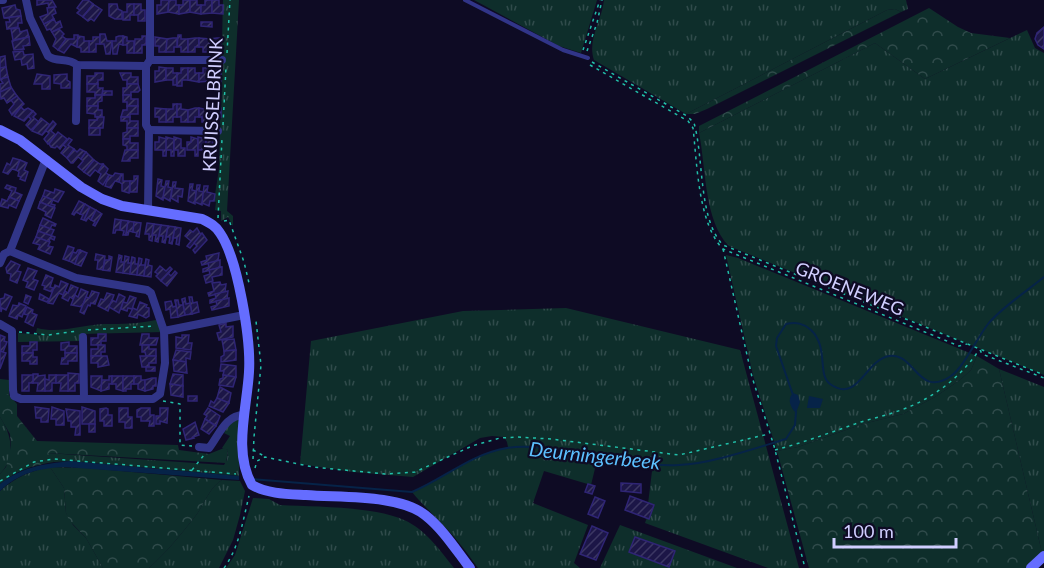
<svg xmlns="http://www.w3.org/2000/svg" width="1044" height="568" font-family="Lato,sans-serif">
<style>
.grass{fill:url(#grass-tufts)}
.forest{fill:url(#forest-crowns)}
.water{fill:#062348}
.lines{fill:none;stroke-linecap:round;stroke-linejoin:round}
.stream{stroke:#062348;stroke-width:2}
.building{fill:url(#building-hatch);stroke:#2f2575;stroke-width:1.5}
.path{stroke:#21c0aa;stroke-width:1.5;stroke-dasharray:3 4.5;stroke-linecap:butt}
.lane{stroke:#313588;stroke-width:4}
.street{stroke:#313588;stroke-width:8}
.secondary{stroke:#656dff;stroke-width:10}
.labels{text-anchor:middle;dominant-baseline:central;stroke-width:4.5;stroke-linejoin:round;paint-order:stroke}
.street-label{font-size:18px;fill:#d0ceff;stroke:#0e0b24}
.water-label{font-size:20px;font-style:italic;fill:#5cc0ff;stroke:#0e0b24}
</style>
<defs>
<pattern id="grass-tufts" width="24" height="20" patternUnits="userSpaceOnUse" patternTransform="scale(1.5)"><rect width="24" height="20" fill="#0e2e2b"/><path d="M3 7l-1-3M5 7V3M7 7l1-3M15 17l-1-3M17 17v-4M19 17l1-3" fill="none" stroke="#304b4b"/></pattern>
<pattern id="forest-crowns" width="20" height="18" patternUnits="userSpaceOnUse" patternTransform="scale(1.5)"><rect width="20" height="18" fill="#0e2e2b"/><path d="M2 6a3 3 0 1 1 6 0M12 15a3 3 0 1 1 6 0" fill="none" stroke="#304b4b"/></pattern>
<pattern id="building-hatch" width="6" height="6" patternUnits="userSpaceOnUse" patternTransform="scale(1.5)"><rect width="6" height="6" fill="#1c1647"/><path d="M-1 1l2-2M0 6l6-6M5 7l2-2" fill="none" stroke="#3c3763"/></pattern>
</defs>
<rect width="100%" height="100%" fill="#0e0b24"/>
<g class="grass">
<polygon points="223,0 239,0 227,211 233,216 233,226 228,217 221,221 221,211 215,210 216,202 214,201 219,169"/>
<polygon points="474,0 597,0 581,53 559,46"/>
<path d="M604,0H906L908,9L901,12L895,9L887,10L686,114L594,60C587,40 602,20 604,0Z"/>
<path d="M1027,30L1035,48L1044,53V375L729,246C704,222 706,166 699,133L875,43L925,79Z"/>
<polygon points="726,255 738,258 977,356 971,370 960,380 935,397 903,414 863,424 798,447 777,451 753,375"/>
<path d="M566,308L740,350L799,568H768L645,523L651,506L648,504L653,463L598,456L591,485L544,471L533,503L588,525L574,563L580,568H478C466,551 453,534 438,520C429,510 420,502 412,492C447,478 470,455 508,447L507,442L504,437L492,436L480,438L413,477L353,472L300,464L311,341L463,311Z"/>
<path d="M156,320L163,332L81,334V341L18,342V333L42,335L36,333L37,328C59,334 81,325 104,324C122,324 138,324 156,320Z"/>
<polygon points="999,369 1044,387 1044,551 1042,553"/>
<polygon points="0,379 9,380 9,395 0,395"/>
<path d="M0,417C12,435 16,457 0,474Z"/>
<polygon points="237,420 239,420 239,476 70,461 54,462 47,453 224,465 227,460 228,450 222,448 230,436 224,433 230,423"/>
<path d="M50,467L64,488L66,513L73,525L86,538L103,568H0V491C16,477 30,471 50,467Z"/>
<path d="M222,480L240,481L245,491L240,515L233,540L219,568H149C167,552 183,532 197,514C205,502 210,487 222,480Z"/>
<path d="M253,498L269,499L280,505C314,507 373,506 404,520C425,529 440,550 454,568H226L235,555Z"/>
<polygon points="620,525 737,568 600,568"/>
</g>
<g class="forest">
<polygon points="929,8 958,27 971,33 1010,38 925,79 875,43 699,133 699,126"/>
<polygon points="895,9 901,12 707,109 695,114 686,114 887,10"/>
<polygon points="977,356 999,369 1042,553 1026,568 809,568 777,451 798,447 863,424 903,414 935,397 960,380 971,370"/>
<path d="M0,395H9L17,404V416L37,441L178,445L179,450L209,454L224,448L228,450L226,463L48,453L54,462C33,465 16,471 0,484V474L6,467L11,446L10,434L0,417Z"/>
<path d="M50,467L87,468L222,480C210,487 205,502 197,514C183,532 167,552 149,568H103L86,538L69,520L66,513L64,488Z"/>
</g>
<g class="water">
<path d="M793,393L798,395L800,402L796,413C790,407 787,399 793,393Z"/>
<polygon points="809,396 823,399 820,408 807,408"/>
<path d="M70,461L239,476V480L65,467C39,468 19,473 0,491V484C22,467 43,464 70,461Z"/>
</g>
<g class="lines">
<g class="stream">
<path d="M793,395L776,346L777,338L786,324C796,322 803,323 811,330C829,347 817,375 830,384C858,404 865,360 889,356C915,352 918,399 951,376C964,367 977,338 988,324C1001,308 1027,291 1044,277"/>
<path d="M252,479L412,492C445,478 471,454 507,448C524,445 540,447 557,450C596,455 640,467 679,465C710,464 756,448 786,439L795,425L796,412"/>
</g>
</g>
<g class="building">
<polygon points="37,0 52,0 56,7 49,8 48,3 37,5"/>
<polygon points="83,0 88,0 93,4 83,17 77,13 80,10 77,8"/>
<polygon points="161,0 169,0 168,12 157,14 157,5 161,5"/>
<polygon points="169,0 176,0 176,5 179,5 179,14 168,12"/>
<polygon points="183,0 190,0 190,12 179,14 179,5 183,5"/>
<polygon points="190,0 197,0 197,5 201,5 201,14 190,12"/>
<polygon points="205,0 212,0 212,13 201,14 201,5 205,5"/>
<polygon points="212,0 219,0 219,5 223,5 223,14 212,13"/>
<polygon points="93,4 102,10 94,21 91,19 88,21 83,17"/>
<polygon points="109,4 117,4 118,9 122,11 122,19 115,19 109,16"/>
<polygon points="127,4 134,4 134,15 130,15 130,20 123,20 123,12 127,12"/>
<polygon points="134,4 141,4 141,10 145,10 145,21 138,21 138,15 134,15"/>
<polygon points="15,5 16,9 20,10 21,16 4,18 2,8"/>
<polygon points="54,7 56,13 52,15 54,19 44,24 40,17 48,14 47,8"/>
<polygon points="21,16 22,23 18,23 18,27 7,29 6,22 10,22 9,18 4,18"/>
<polygon points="54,19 56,23 60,21 62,27 52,32 50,29 47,30 44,24"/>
<polygon points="201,22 212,22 212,27 201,26"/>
<polygon points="1044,27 1044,49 1038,45 1035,39 1037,33"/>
<polygon points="19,28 20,32 27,30 29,37 13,40 11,29"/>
<polygon points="59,29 64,34 62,36 66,39 58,50 53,46 56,39 52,32"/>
<polygon points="100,34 100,44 96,44 96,52 89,52 89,41 93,41 93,37 100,37"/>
<polygon points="100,34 105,34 107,41 112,41 110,54 106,54 104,44 100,44"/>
<polygon points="74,35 78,35 77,47 71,44 64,53 58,50 66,39 74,39"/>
<polygon points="178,35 181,35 181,39 188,39 188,52 181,52 181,47 177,47"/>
<polygon points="78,36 84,37 84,41 89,41 89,52 81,52 81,48 77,47"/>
<polygon points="119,36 123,36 123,45 119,44 117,54 113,54 112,41 116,41 116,37"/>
<polygon points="123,36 127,37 127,41 134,41 134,53 127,53 127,45 123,45"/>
<polygon points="142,36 146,36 146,45 142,45 142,53 134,53 135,39 142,39"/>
<polygon points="29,37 30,45 23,46 24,49 14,50 12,41"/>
<polygon points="155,37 167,39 166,52 159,52 159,46 155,46"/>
<polygon points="173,38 177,38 177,47 174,47 174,52 166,52 167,39"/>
<polygon points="195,38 199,38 199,47 195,47 195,52 188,52 188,39"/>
<polygon points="199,38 210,39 210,52 203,52 203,47 199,47"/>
<polygon points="217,38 221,38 221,47 217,47 217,52 210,52 210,39"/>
<polygon points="23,51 24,55 33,54 34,68 28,69 27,64 22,65 21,59 15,60 13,52"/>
<polygon points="5,56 6,67 0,68 0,57"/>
<polygon points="6,67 8,77 0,79 0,68"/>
<polygon points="159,67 166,68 166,80 155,82 155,71 159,71"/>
<polygon points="166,68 173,68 173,73 177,73 177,85 173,85 173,80 166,80"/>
<polygon points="181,68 188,68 188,80 182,80 182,86 177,86 177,73 181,73"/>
<polygon points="188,68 195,68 195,73 199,73 199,82 188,80"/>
<polygon points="203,68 210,68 210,81 199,82 199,73 203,73"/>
<polygon points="210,68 217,68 217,73 221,73 221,82 210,81"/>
<polygon points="95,73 103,73 103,80 98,80 98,84 87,84 87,76 95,76"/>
<polygon points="120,73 131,73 131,77 138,77 138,84 127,84 127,80 123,80"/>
<polygon points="37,74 50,76 50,89 42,89 42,84 34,84"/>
<polygon points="67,74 67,80 70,82 70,88 61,88 61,84 54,83 54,75"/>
<polygon points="8,77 11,87 0,92 0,84 3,83 0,79"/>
<polygon points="87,84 98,84 98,88 103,88 102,95 95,95 95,92 87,92"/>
<polygon points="127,84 138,84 140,90 138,92 131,92 131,95 123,95 123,88 127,88"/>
<polygon points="11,87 17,96 7,103 4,98 1,99 0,92"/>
<polygon points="103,91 112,91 112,95 102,95"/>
<polygon points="95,95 105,95 102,95 102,101 98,102 98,106 87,106 87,98 95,98"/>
<polygon points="123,95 131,95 131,99 138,99 138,106 127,106 127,102 123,102"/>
<polygon points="17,96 24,104 12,115 9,110 14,104 11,100 7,103"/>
<polygon points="173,104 177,104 177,117 173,117 173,122 166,122 166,109 173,109"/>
<polygon points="177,104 181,104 181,109 188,110 188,122 181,122 181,117 177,117"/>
<polygon points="87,106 98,106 98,110 102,110 102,117 95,117 95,114 87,113"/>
<polygon points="127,106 138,106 138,114 130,114 130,117 121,117 123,110 127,110"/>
<polygon points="21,107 24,110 28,108 33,111 24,121 14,116"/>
<polygon points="155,108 166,109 166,122 159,122 159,117 155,117"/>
<polygon points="195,108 199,108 199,117 195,117 195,122 188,122 188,110"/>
<polygon points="199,108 210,110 209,122 202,122 202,117 199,117"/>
<polygon points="216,108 221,108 221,117 217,117 217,122 209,122 210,110"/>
<polygon points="33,111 36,114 33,117 39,122 31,130 26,125 31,119 28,116 24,121"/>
<polygon points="97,117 104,117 103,128 89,128 89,120 97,120"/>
<polygon points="121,117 130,117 130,121 138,121 138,128 127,128 127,121 121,121"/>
<polygon points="41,118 50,125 42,135 32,131"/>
<polygon points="53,121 56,124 51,131 56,135 48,144 44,139 49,133 46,131 42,135"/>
<rect x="89" y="128" width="11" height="7"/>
<polygon points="127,128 138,128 138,136 130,136 130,139 123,139 123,133 127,132"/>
<polygon points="58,132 67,139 60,149 57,146 55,148 51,147 49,144"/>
<polygon points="159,137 167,139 166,156 163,156 163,150 155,150 155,142 159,142"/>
<polygon points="166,137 174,139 174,156 171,156 171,150 166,150"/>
<polygon points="174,137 181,139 181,148 185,148 185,156 178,156 178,150 174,150"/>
<polygon points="191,137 198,139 198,156 195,156 195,150 187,150 187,142 191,142"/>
<polygon points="198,137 206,139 206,156 203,156 203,150 198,150"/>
<polygon points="206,137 213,139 213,156 210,156 210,150 206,150"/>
<polygon points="69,138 72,140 68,145 74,149 67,158 61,153 66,147 63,145"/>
<polygon points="123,139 130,139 130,143 138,143 138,150 127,150 127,146 123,145"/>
<polygon points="74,149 77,152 80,149 86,152 81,159 78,157 73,163 71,163 67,158"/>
<polygon points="125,150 138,150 138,158 130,158 130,161 122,161"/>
<polygon points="86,152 94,160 84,172 78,167 83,161 81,159"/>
<polygon points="13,158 20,160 16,170 12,169 8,174 3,172 7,163 10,165"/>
<polygon points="20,160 27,163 24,170 28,172 25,181 20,179 21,177 18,176 19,172 16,170"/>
<polygon points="94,160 100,164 103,164 98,172 95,170 90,176 84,172"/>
<polygon points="103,164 108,169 106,173 109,175 103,185 98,181 101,174 98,172"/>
<polygon points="115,173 121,174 119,182 115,181 111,188 105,186 109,175 113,176"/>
<polygon points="121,174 123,174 123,181 130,181 129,193 122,191 122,184 119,182"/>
<polygon points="134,176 138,176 137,192 130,192 130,181 134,181"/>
<polygon points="158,179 162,180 161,186 165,187 163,200 156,196"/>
<polygon points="166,181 169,181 168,187 172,188 170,201 163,197"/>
<polygon points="173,182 176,182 175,188 183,189 182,197 178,196 178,202 171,198"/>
<polygon points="190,184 193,184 192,190 196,191 195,204 188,201"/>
<polygon points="7,185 16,188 15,192 22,195 19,201 9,197 12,191 5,188"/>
<polygon points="197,185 200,185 199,191 204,192 202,205 195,202"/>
<polygon points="204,186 208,186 207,192 215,194 214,201 210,201 209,206 202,203"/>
<polygon points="55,189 64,192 58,202 43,196 45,190 54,193"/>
<polygon points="43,196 53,200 51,204 55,205 54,208 40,202"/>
<polygon points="9,197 19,201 16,208 9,205 8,208 0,206 2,199 7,201"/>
<polygon points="79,201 85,204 80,214 76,212 74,215 72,214"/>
<polygon points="40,202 55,208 51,218 45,215 46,212 38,208"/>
<polygon points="85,204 90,207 84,220 81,219 83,215 80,214"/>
<polygon points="90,207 96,210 91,220 88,218 86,221 84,220"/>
<polygon points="96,210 102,214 95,226 93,225 95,222 91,220"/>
<polygon points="43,218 56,224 55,226 52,225 50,229 40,225"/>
<polygon points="115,219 121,220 120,230 116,230 115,233 113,233"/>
<polygon points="121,220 128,221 126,235 123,235 124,231 120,230"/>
<polygon points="128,221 134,222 133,232 129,231 128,235 126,235"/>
<polygon points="134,222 141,223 139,237 136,236 137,233 133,232"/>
<polygon points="147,223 154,224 152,241 149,240 149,234 145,234"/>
<polygon points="154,224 161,225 158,242 155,241 156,235 152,235"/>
<polygon points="40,225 54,230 51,236 38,231"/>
<polygon points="161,225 168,226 165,243 162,242 163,236 159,236"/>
<polygon points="168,226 175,227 172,244 169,243 170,237 166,237 165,243"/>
<polygon points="175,227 181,228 179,245 176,244 177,238 173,238 172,244"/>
<polygon points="197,228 201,235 190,248 187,246 191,241 185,236 190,230 193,232"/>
<polygon points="38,231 55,237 54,240 50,238 49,242 36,237"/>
<polygon points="202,233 207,240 195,253 193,250 197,246 194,243"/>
<polygon points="36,237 50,242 48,246 53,247 50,254 38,249 40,245 33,243"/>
<polygon points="68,246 74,248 69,261 63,259"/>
<polygon points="78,250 80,250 75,264 69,261 73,252 76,253"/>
<polygon points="80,250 87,253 81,266 75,264"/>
<polygon points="219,253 218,261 202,265 201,262 207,260 206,256"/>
<polygon points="96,254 105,256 103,270 97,269 98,260 95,260"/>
<polygon points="119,255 122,256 121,262 125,262 123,273 116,272"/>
<polygon points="109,256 112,257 110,271 103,270 105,260 109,260"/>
<polygon points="125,256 129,257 128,263 131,263 132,257 130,274 123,273"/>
<polygon points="132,257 135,258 135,264 138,264 139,258 137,275 130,274"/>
<polygon points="139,258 142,259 141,265 145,265 146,259 144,276 137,275"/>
<polygon points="146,259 149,260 148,265 152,266 151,277 144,276"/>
<polygon points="220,260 220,268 222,267 203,272 203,269 209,267 208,263"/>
<polygon points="11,261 20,265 17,271 21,272 17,283 10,280 11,274 7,273 6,268"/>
<polygon points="160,266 166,271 170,267 172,269 161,281 156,276 158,274 155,272"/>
<polygon points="222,267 222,275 212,277 213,281 206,283 204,276 210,274 209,270"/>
<polygon points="28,268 37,271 33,279 38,281 34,290 26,287 28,282 23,280"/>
<polygon points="172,269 168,273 171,276 175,271 177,273 167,286 161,281"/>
<polygon points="46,275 53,278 50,287 53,288 52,292 44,289 45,286 42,285"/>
<polygon points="61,281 68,284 63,295 59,293 53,304 48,303 55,285 59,287"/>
<polygon points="220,282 221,285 226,284 225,292 209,296 208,293 214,291 212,283"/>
<polygon points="71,285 78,288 73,299 70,297 68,301 62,298 65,291 68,293"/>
<polygon points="81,289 88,292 82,307 71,305 75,295 78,297"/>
<polygon points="92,291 99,293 95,304 91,303 90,306 88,305 84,314 80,312 86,297 89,298"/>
<polygon points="228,291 227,299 210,303 210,300 216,298 215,294"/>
<polygon points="107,293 114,295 108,311 98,306 101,299 104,300"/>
<polygon points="5,294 12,297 6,310 2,308 1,312 0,299 4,298"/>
<polygon points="40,294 49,299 47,302 39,299"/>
<polygon points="119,294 125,297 119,313 109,307 112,300 116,302"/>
<polygon points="26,295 31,297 28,304 24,302"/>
<polygon points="130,296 136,298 132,309 128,308 127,311 121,309 123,302 127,303"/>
<polygon points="189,297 192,297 193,303 197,302 199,312 192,314"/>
<polygon points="185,298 186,304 190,303 192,314 185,315 182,299"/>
<polygon points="229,298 229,306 212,310 211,307 217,305 216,301"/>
<polygon points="182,299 185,315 178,317 175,300 178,300 179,305 183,305"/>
<polygon points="175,300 178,317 171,318 170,309 166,310 165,302 171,301 173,307 176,306"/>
<polygon points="140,302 147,305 146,307 149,308 149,316 146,318 138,314 137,318 129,316 133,308 137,310"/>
<polygon points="19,303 26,306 22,317 18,315 17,319 9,316 13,305 18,306"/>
<polygon points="27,307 33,310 32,313 37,315 33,326 25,322 28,315 24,314"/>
<polygon points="226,323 226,327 233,326 233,337 219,340 217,333 221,332 219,325"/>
<polygon points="98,334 106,334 106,341 101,341 101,345 91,345 91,338 98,338"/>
<polygon points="142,334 149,334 149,338 158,338 156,345 140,345"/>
<polygon points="0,335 5,337 4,341 7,342 3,352 0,351"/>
<polygon points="182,335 189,335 188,343 192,343 191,350 176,348 176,337 182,338"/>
<polygon points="234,339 236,350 224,351 222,340"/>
<polygon points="30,342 37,342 37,350 33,350 33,353 22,353 22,346 30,346"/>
<polygon points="69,342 69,346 77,346 77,353 65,353 65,350 61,350 61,343"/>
<polygon points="98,345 105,345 105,352 101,352 101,356 91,356 91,349 98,349"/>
<polygon points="142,345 149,345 149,349 156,349 156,356 146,356 145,352 142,352"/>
<polygon points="176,350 191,352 190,359 186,358 186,362 173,360"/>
<polygon points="236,350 236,360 221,362 221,357 224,355 224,351"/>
<polygon points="0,351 6,353 0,369"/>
<polygon points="22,353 33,353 33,357 37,357 37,364 30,364 30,361 22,361"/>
<polygon points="65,353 77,353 77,361 68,361 68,364 61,364 62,358 65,358"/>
<polygon points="91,356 107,356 109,365 98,367 98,363 91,363"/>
<polygon points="140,356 156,356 156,363 149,363 149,367 142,367"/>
<polygon points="173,360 186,362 187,373 174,371"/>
<polygon points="221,364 236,366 236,377 223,375 224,371 220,371"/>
<rect x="146" y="367" width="9" height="4"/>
<polygon points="68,373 79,374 79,383 75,383 75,391 68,391"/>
<polygon points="33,374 38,374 38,376 45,375 45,391 37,391 38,383 33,383"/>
<polygon points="173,374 183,375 183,386 170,384"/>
<polygon points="22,375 33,375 33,383 29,383 29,391 22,391"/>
<polygon points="49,375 56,375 56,383 52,383 52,391 45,391 45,379 49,380"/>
<polygon points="56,375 68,375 68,391 60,391 61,383 56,383"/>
<polygon points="223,375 236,377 233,387 219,385 220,379 223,378"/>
<polygon points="91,376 102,376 101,391 91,387"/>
<polygon points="109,376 112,376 112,384 109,384 109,389 101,391 102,380 109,380"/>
<polygon points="112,376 123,376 123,391 116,389 116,384 112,384"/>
<polygon points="123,376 134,376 134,384 131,384 131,389 126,389 126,391 123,391"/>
<polygon points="134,376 141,376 141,380 145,380 145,391 138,389 138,384 134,384"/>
<polygon points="152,378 156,378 156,386 153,386 153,389 145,391 145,380"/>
<polygon points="170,384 183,386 183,397 171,395"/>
<polygon points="220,387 231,393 229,403 217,398"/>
<rect x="188" y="396" width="9" height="5"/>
<polygon points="217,398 229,403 223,412 209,406 211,401 214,403"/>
<polygon points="35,407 49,409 48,422 41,422 41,418 36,418"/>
<polygon points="52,407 64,411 64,425 56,425 56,419 51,419"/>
<polygon points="82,407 95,411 95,424 82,424"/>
<polygon points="106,408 108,409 108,415 112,415 112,426 104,426 104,421 100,421 100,409"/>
<polygon points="119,408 128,408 128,417 132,417 132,428 125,428 125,422 119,422"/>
<polygon points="141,408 150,408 150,415 154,415 154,426 149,426 150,421 141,421 141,417 137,417 137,410"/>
<polygon points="160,408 168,408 167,423 160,421 160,424 156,424 156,416 160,416"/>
<polygon points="208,408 220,416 216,426 205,419 207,416 204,414"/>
<polygon points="66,409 80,411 80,435 75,435 76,427 71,427 71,421 68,421"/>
<polygon points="205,419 216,426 209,434 201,429"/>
<polygon points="195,422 199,435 193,437 194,438 186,440 183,429"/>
<rect x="89" y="424" width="6" height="8"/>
<polygon points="621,483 641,484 641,493 621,491"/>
<polygon points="588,484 595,486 592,494 585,492"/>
<polygon points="630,496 654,505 649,519 625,510"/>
<polygon points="595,497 605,501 598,518 588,514"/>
<polygon points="592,526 608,533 596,560 580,554"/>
<polygon points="635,537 675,551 669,567 629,552"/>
</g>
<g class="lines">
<g class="path">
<polyline points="583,50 600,0"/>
<polyline points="587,51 597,23 602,0"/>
<polyline points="227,53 230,0"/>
<path d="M592,62L687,116L694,123C704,157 698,219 723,245L1044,375"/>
<path d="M590,65L688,121L693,128C697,162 698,224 723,249L959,346L967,344"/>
<polyline points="223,125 226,67"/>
<polyline points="218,218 222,139"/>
<polyline points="224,221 229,220 244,262 249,283"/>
<polyline points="723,249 752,377 774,446 805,568"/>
<polyline points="88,330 155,326"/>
<polyline points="19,332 48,335 77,331"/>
<polyline points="980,350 982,354 1044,378"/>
<polyline points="163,401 180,404 180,445 192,446"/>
<polyline points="253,450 264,456"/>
<path d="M775,450C802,443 829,433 855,424C868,419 882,417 895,412C928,402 960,379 979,350"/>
<polyline points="253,459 254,437 261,365 256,321"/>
<polyline points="255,468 257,461 265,457 313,467 385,474 415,472 472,446 500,438 517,437 551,439 679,455 769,434"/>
<polyline points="192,470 204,455"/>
<polyline points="0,481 34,462 54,459 236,474"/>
<path d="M224,568C239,548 243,520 249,496"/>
</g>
<polyline class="lane" points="465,0 563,50 588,58"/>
<g class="street">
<polyline points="0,0 3,0"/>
<path d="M26,0L30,18L48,56C57,63 68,57 77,65L146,66"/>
<polyline points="150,60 222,60"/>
<polyline points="76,121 77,65"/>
<polyline points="149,130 218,131"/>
<polyline points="148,210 149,130 146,125 146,66 150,60 150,0"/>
<polyline points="10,251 76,278 147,290 151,293 164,331"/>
<polyline points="0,263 4,254 10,251 46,159"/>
<polyline points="0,324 12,331 13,390 14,396 21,399 153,399 160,394 165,363 164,331 244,315"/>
<polyline points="83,337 84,399"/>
<path d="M199,447L209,448C219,435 226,414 245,415"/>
</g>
<g class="secondary">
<path d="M0,130L20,140L81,187L102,199L122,206L202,219C210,223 216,226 220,233C238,259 251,340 249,372C247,408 233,452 252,485C268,494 288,494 306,495C340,498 398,494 425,515C443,529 456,550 470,568"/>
<polyline points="1031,568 1044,556"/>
</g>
</g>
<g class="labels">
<g class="street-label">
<text transform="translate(212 105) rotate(-87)">KRUISSELBRINK</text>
<text transform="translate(850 288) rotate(22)">GROENEWEG</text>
</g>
<g class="water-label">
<text transform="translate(595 455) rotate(6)">Deurningerbeek</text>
</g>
</g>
<path d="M834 538v9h122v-9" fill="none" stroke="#d0ceff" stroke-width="3"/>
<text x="843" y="538" font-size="18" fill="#d0ceff" stroke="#0e0b24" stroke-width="4.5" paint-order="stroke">100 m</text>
</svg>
